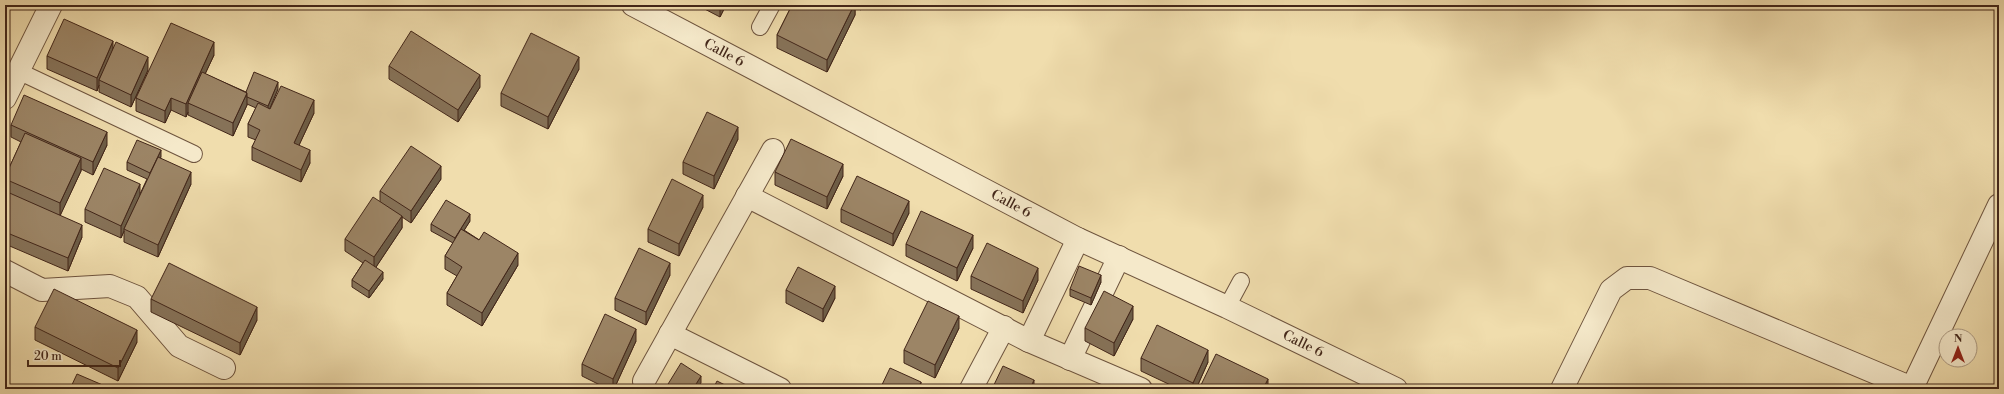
<svg xmlns="http://www.w3.org/2000/svg" width="2004" height="394" font-family="'Libre Bodoni',serif">
<style>
.lines{fill:none;stroke-linecap:round;stroke-linejoin:round}
.service-casing{stroke:#6e543e;stroke-width:18}
.minor-casing{stroke:#6e543e;stroke-width:24}
.tertiary-casing{stroke:#6e543e;stroke-width:24}
.service{stroke:#f5e9ca;stroke-width:16}
.minor{stroke:#f5e9ca;stroke-width:22}
.tertiary{stroke:#f5e9ca;stroke-width:22}
.wall{fill:#867258;stroke:#422619}
.shaded-wall{fill:#6d5d47;stroke:#422619}
.building{fill:#9c8566;stroke:#422619}
.labels{text-anchor:middle;dominant-baseline:central;stroke-width:3;stroke-linejoin:round;paint-order:stroke}
.street-label{font-size:14px;fill:#422619;stroke:#f5e9ca}
</style>
<rect width="100%" height="100%" fill="#f0ddad"/>
<filter id="stains"><feTurbulence type="fractalNoise" baseFrequency=".005" numOctaves="4"/><feColorMatrix values="0 0 0 0 .2 0 0 0 0 .09 0 0 0 0 .02 0 0 0 .5 -.17"/></filter>
<radialGradient id="worn" r=".72"><stop offset=".6" stop-color="#630" stop-opacity="0"/><stop offset="1" stop-color="#630" stop-opacity=".3"/></radialGradient>
<g class="lines">
<g class="service-casing">
<g id="service">
<polyline points="760,27 772,5"/>
<polyline points="18,71 194,154"/>
<polyline points="1227,307 1241,281"/>
</g>
</g>
<g class="minor-casing">
<g id="minor">
<polyline points="633,5 1078,239 1227,307 1396,389"/>
<polyline points="747,196 1029,341 1141,389"/>
<polyline points="5,271 42,290 110,286 137,297 179,346 224,368"/>
<polyline points="670,334 780,389"/>
<polyline points="1029,341 1078,239"/>
<polyline points="1070,359 1119,257"/>
<polyline points="644,381 773,150"/>
<polyline points="971,389 1004,327"/>
<polyline points="1562,389 1611,290 1627,278 1650,278 1912,388 1999,205"/>
</g>
</g>
<g class="tertiary-casing">
<polyline id="tertiary" points="5,98 51,5"/>
</g>
<use href="#service" class="service"/>
<use href="#minor" class="minor"/>
<use href="#tertiary" class="tertiary"/>
</g>
<g class="wall">
<polygon points="697,5 726,5 720,17"/>
<polygon points="792,5 863,5 861,10 855,7 855,15 827,72 777,48 777,35"/>
<polygon points="113,48 148,70 131,107 99,92 99,85 97,91 47,69 47,56"/>
<polygon points="214,55 205,74 246,92 278,89 269,109 314,113 299,145 310,163 301,182 252,160 252,147 256,140 248,137 248,124 256,108 247,104 247,105 233,136 188,115 188,112 186,117 171,110 165,123 136,111 136,98"/>
<polygon points="389,66 480,87 458,122 389,79"/>
<polygon points="579,69 548,129 501,106 501,93"/>
<polygon points="11,125 107,145 93,175 81,169 81,171 60,215 82,237 68,271 5,244 5,177 21,142 11,137"/>
<polygon points="738,139 714,189 683,174 683,162"/>
<polygon points="161,157 160,158 191,184 158,257 124,242 124,231 121,238 85,222 85,209 140,194 147,179 127,170 127,162"/>
<polygon points="775,172 843,176 827,209 775,185"/>
<polygon points="441,179 411,223 402,217 402,228 376,267 383,279 369,298 352,287 352,280 363,263 345,251 345,239 380,202 380,191"/>
<polygon points="703,207 679,256 648,242 648,229"/>
<polygon points="841,209 909,213 893,246 841,222"/>
<polygon points="470,221 464,230 518,265 482,326 447,305 447,293 457,276 445,269 445,256 453,243 431,231 431,224"/>
<polygon points="906,244 973,248 957,281 906,256"/>
<polygon points="670,275 646,325 615,310 615,298"/>
<polygon points="971,276 1038,280 1023,313 971,289"/>
<polygon points="1101,282 1091,305 1070,296 1070,289"/>
<polygon points="786,290 835,298 823,322 786,303"/>
<polygon points="151,299 257,320 240,355 151,312"/>
<polygon points="1133,319 1114,356 1085,341 1085,328"/>
<polygon points="35,327 137,342 118,381 35,340"/>
<polygon points="959,328 935,378 904,363 904,350"/>
<polygon points="636,341 614,389 608,389 582,376 582,364"/>
<polygon points="1141,358 1208,362 1196,389 1179,389 1141,371"/>
</g>
<g class="shaded-wall">
<polygon points="720,5 726,5 720,17"/>
<polygon points="854,5 855,5 855,15 827,72 827,60"/>
<polygon points="861,5 863,5 861,10"/>
<polygon points="113,41 113,53 99,80 99,85 97,91 97,78"/>
<polygon points="214,42 214,55 191,104 188,103 188,112 186,117 186,104"/>
<polygon points="148,57 148,70 131,107 131,95"/>
<polygon points="579,57 579,69 548,129 548,117"/>
<polygon points="480,75 480,87 458,122 458,110"/>
<polygon points="278,82 278,89 268,113 268,106"/>
<polygon points="247,93 247,105 233,136 233,123"/>
<polygon points="171,98 171,110 165,123 165,111"/>
<polygon points="314,100 314,113 294,156 294,143"/>
<polygon points="738,127 738,139 714,189 714,176"/>
<polygon points="107,132 107,145 93,175 93,162"/>
<polygon points="161,150 161,157 150,180 150,173"/>
<polygon points="310,150 310,163 301,182 301,170"/>
<polygon points="81,158 81,171 60,216 60,203"/>
<polygon points="843,164 843,176 827,209 827,197"/>
<polygon points="441,166 441,179 411,223 411,211"/>
<polygon points="191,172 191,184 158,257 158,245"/>
<polygon points="140,184 140,196 124,229 124,231 121,238 121,226"/>
<polygon points="703,195 703,207 679,256 679,244"/>
<polygon points="909,201 909,213 893,246 893,234"/>
<polygon points="470,214 470,221 455,245 455,238"/>
<polygon points="402,216 402,228 374,270 374,257"/>
<polygon points="82,225 82,237 68,271 68,258"/>
<polygon points="973,235 973,248 957,281 957,268"/>
<polygon points="518,253 518,265 482,326 482,313"/>
<polygon points="670,263 670,275 646,325 646,312"/>
<polygon points="1038,268 1038,280 1023,313 1023,301"/>
<polygon points="383,272 383,279 369,298 369,291"/>
<polygon points="1101,275 1101,282 1091,305 1091,298"/>
<polygon points="835,286 835,298 823,322 823,309"/>
<polygon points="1133,306 1133,319 1114,356 1114,343"/>
<polygon points="257,307 257,320 240,355 240,343"/>
<polygon points="959,316 959,328 935,378 935,365"/>
<polygon points="636,329 636,341 614,389 613,389 613,379"/>
<polygon points="137,330 137,342 118,381 118,368"/>
<polygon points="1208,350 1208,362 1196,389 1193,389 1193,383"/>
<polygon points="701,376 701,383 697,389 693,389"/>
<polygon points="1268,379 1268,389 1263,389"/>
<polygon points="1034,380 1034,389 1030,389"/>
<polygon points="921,382 921,389 918,389"/>
</g>
<g class="building">
<polygon points="792,5 854,5 827,60 777,35"/>
<polygon points="64,19 113,41 97,78 47,56"/>
<polygon points="171,23 214,42 186,104 171,98 165,111 136,98"/>
<polygon points="411,31 480,75 458,110 389,66"/>
<polygon points="531,33 579,57 548,117 501,93"/>
<polygon points="116,42 148,57 131,95 99,80"/>
<polygon points="202,72 247,93 233,123 188,103"/>
<polygon points="254,72 278,82 268,106 247,97 247,93 246,92"/>
<polygon points="281,86 314,100 294,143 310,150 301,170 252,147 260,130 248,124 258,103 270,109"/>
<polygon points="24,95 107,132 93,162 11,125"/>
<polygon points="707,112 738,127 714,176 683,162"/>
<polygon points="25,133 81,158 60,203 5,179 5,177"/>
<polygon points="791,139 843,164 827,197 775,172"/>
<polygon points="137,140 161,150 150,173 127,162"/>
<polygon points="411,146 441,166 411,211 380,191"/>
<polygon points="158,157 191,172 158,245 124,229"/>
<polygon points="104,168 140,184 121,226 85,209"/>
<polygon points="857,176 909,201 893,234 841,209"/>
<polygon points="672,179 703,195 679,244 648,229"/>
<polygon points="5,191 82,225 68,258 5,232"/>
<polygon points="373,197 402,216 374,257 345,239"/>
<polygon points="446,200 470,214 455,238 431,224"/>
<polygon points="921,211 973,235 957,268 906,244"/>
<polygon points="461,229 479,240 484,232 518,253 482,313 447,293 462,267 445,256"/>
<polygon points="987,243 1038,268 1023,301 971,276"/>
<polygon points="639,248 670,263 646,312 615,298"/>
<polygon points="365,260 383,272 369,291 352,280"/>
<polygon points="169,263 257,307 240,343 151,299"/>
<polygon points="1079,266 1101,275 1091,298 1070,289"/>
<polygon points="798,267 835,286 823,309 786,290"/>
<polygon points="54,289 137,330 118,368 35,327"/>
<polygon points="1104,291 1133,306 1114,343 1085,328"/>
<polygon points="928,301 959,316 935,365 904,350"/>
<polygon points="605,314 636,329 613,379 582,364"/>
<polygon points="1157,325 1208,350 1193,383 1141,358"/>
<polygon points="1216,354 1268,379 1263,389 1204,389 1200,387"/>
<polygon points="681,363 701,376 693,389 665,389"/>
<polygon points="1003,366 1034,380 1030,389 992,389"/>
<polygon points="890,368 921,382 918,389 880,389"/>
<polygon points="77,374 112,389 70,389"/>
<polygon points="717,381 733,389 713,389"/>
<polygon points="1287,386 1292,389 1286,389"/>
</g>
<g class="labels">
<g class="street-label">
<text transform="translate(724 53) rotate(28)">Calle 6</text>
<text transform="translate(1011 204) rotate(28)">Calle 6</text>
<text transform="translate(1303 344) rotate(26)">Calle 6</text>
</g>
</g>
<rect width="2004" height="394" fill="none" stroke="#f0ddad" stroke-width="20"/>
<rect x="6" y="6" width="1992" height="382" fill="none" stroke="#422619" stroke-width="2"/>
<rect x="10" y="10" width="1984" height="374" fill="none" stroke="#422619"/>
<g transform="translate(1958 348)"><circle r="19" fill="#f5e9ca" stroke="#ad9b83"/>
<path d="M0-3L7 15L0 10L-7 15Z" fill="#8f2418"/>
<text y="-6" font-size="11" font-weight="bold" text-anchor="middle" fill="#422619">N</text>
</g>
<path d="M28 360v6h92v-6" fill="none" stroke="#422619" stroke-width="2"/>
<text x="34" y="360" font-size="12" fill="#422619" stroke="#f5e9ca" stroke-width="3" paint-order="stroke">20 m</text>
<rect width="100%" height="100%" filter="url(#stains)"/>
<rect width="100%" height="100%" fill="url(#worn)"/>
</svg>
